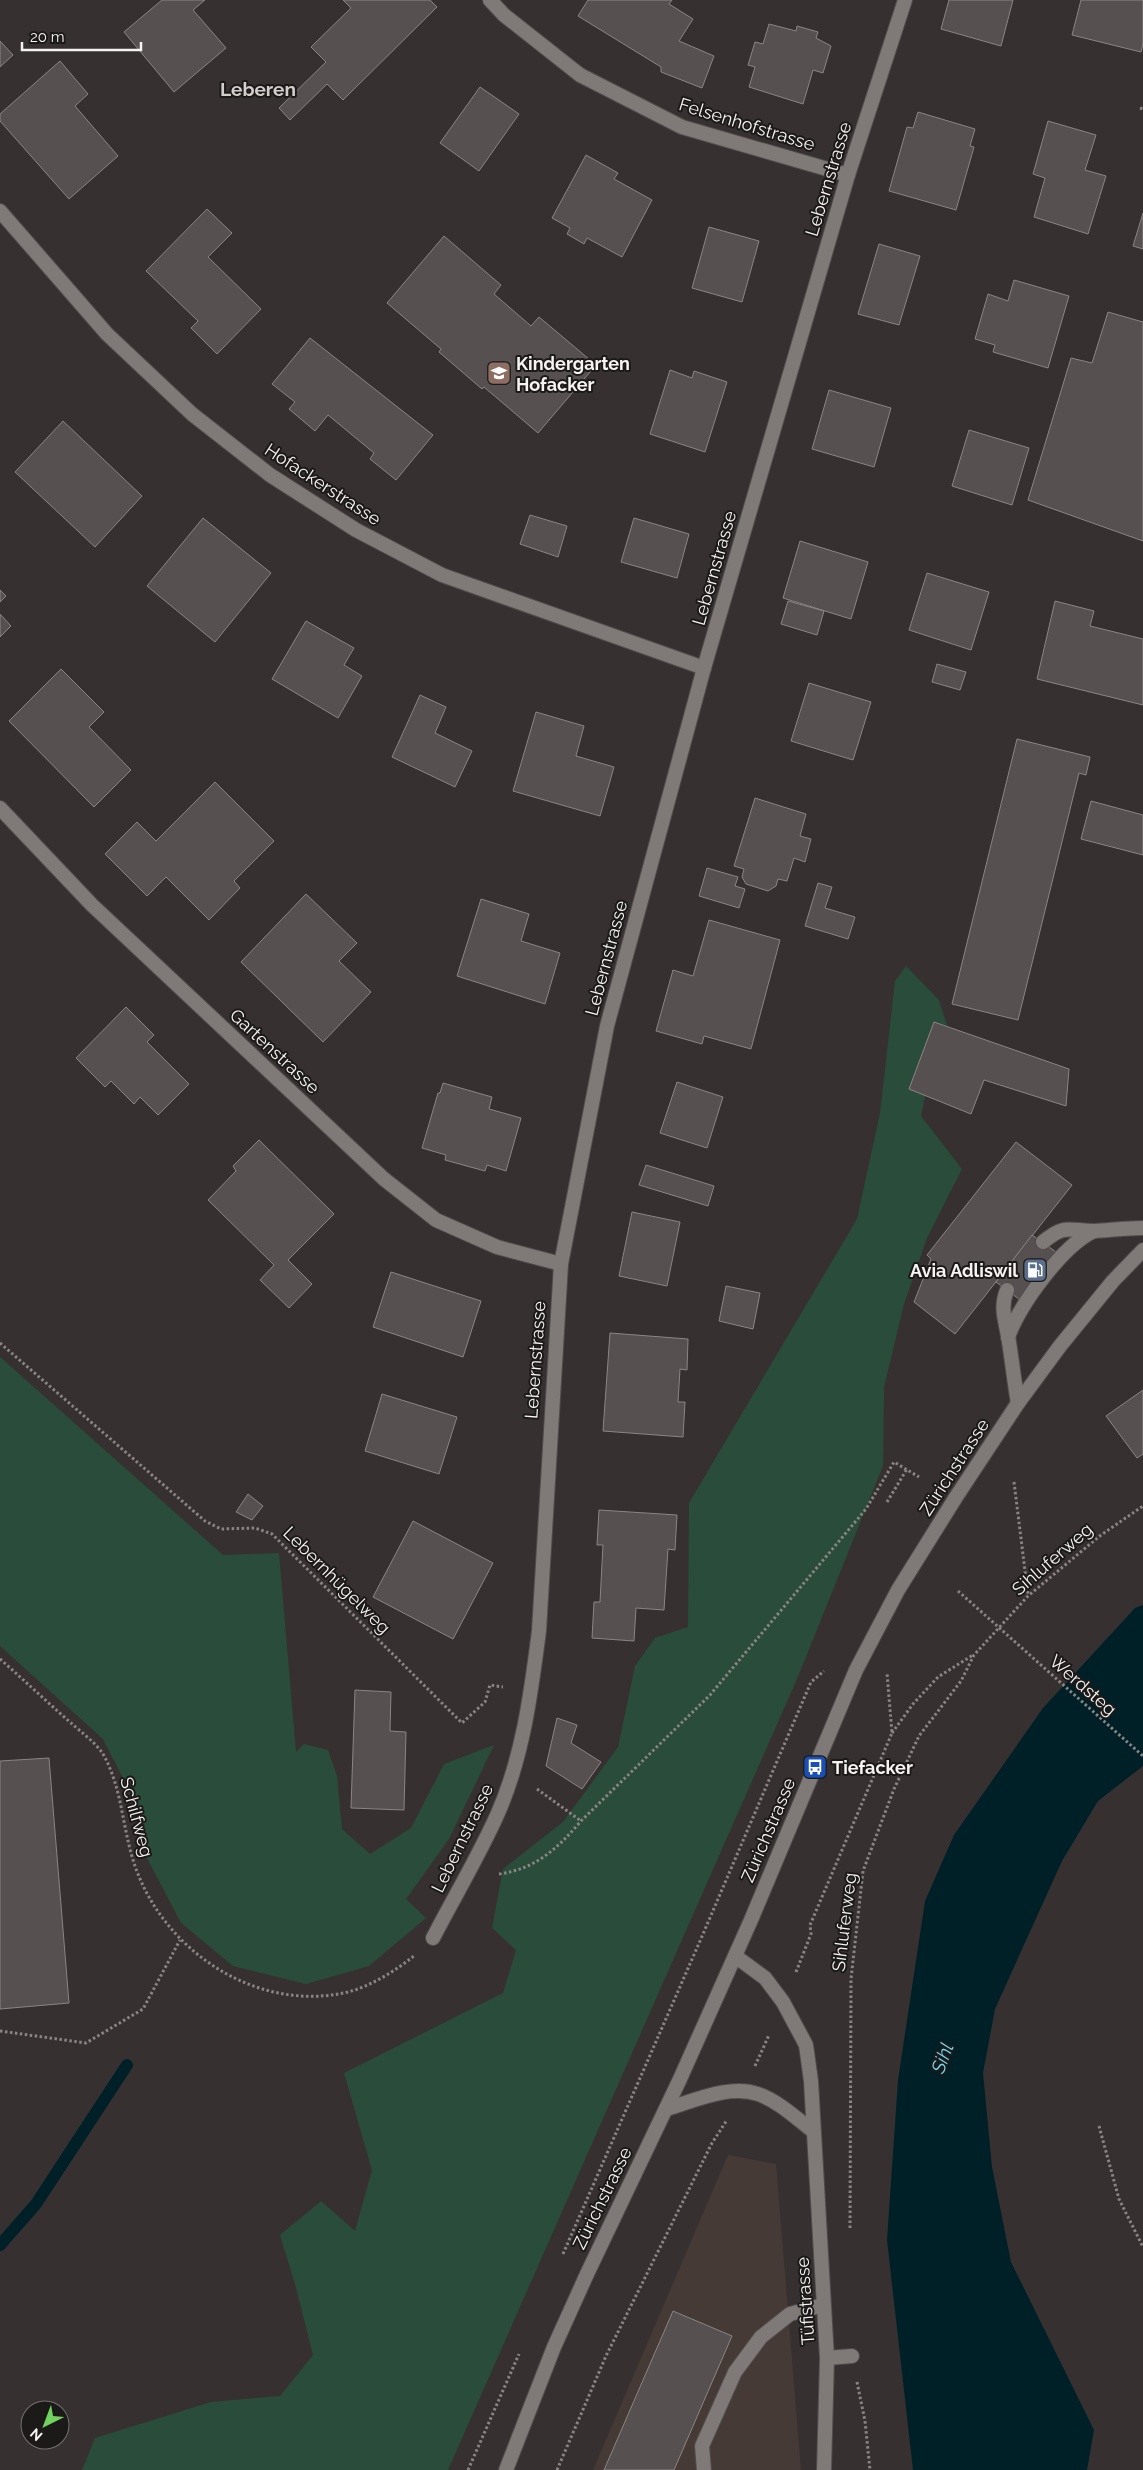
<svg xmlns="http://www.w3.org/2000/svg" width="1143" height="2470" font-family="Raleway,sans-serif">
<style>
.built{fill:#453a36}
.green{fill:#2a4c3a}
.water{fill:#002028}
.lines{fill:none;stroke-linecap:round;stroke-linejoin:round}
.stream{stroke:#002028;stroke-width:12}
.building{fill:#565150;stroke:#8b8585}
.service-casing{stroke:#514d4c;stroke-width:16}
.minor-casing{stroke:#514d4c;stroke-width:16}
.secondary-casing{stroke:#514d4c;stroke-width:16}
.path{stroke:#8a8584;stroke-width:3;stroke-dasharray:2.5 2.5;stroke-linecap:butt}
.service{stroke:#7f7a78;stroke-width:14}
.minor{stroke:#7f7a78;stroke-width:14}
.secondary{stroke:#7f7a78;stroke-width:14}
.labels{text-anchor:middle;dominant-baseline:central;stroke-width:4;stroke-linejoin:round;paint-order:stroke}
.street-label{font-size:18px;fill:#f7f3f2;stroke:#1c1a19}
.poi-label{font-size:18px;font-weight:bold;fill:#f7f3f2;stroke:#1c1a19;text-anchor:start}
.neighbourhood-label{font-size:19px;font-weight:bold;fill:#d3cdcb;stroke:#1c1a19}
.water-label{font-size:19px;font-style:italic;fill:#73d8f3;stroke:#1c1a19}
</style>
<rect width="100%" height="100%" fill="#363130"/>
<polygon class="built" points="728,2155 776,2164 801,2470 593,2470"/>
<g class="green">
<polygon points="906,966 939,1000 952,1041 930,1072 921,1116 962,1169 927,1238 904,1304 884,1387 883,1466 797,1679 448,2470 82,2470 95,2438 211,2402 280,2396 313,2355 295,2284 280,2235 321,2201 355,2231 372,2170 344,2073 503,1993 516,1950 492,1928 503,1869 563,1822 618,1747 635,1666 655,1638 688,1627 689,1503 857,1219 880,1113 895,981"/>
<polygon points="0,1357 223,1555 279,1553 296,1752 304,1744 328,1750 337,1776 342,1829 370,1854 411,1828 444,1764 494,1745 449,1839 406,1899 426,1918 369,1966 306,1984 233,1966 181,1923 147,1858 134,1800 103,1739 0,1646"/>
</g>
<polygon class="water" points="1143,1605 1143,1766 1098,1801 1062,1861 995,2009 983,2073 992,2167 1011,2262 1094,2430 1087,2470 913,2470 887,2240 898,2080 925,1901 954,1835 1043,1708 1135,1608"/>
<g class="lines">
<polyline class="stream" points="0,2245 36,2204 127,2065"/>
</g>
<g class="building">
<polygon points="162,0 205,0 193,10 226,48 174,92 124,32"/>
<polygon points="343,0 430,0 437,7 343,100 327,84 290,120 279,108 326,62 311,47 351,8"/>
<polygon points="588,0 672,0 669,4 693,19 679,41 714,56 702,88 661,72 661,67 578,16"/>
<polygon points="949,0 1013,0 1001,46 941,29"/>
<polygon points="1081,0 1143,0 1143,43 1141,52 1072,35"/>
<polygon points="769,24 796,31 797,26 818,32 816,38 831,46 823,73 813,70 803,104 749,87 755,67 748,65 755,42 763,44"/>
<polygon points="0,41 13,55 0,67"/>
<polygon points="60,61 88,94 75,106 118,156 69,199 0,121 0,114"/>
<polygon points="480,87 519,114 479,171 440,143"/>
<polygon points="918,112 975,129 970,146 974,147 956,210 889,191 907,127 913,128"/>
<polygon points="1048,121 1096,135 1085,170 1106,176 1088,234 1034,217 1045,178 1033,174"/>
<polygon points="586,155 618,173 614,179 652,200 622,257 587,238 584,244 567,234 570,228 552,218"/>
<polygon points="207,209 232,233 208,257 261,309 217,354 191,328 198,321 146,271"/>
<polygon points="1143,213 1143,249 1133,246"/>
<polygon points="709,227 759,241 742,302 692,288"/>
<polygon points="444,236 501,285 494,294 531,326 539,317 596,365 538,433 484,387 482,389 439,352 441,349 387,303"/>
<polygon points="879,244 920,256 899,325 858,314"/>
<polygon points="1014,280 1069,296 1048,368 993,352 995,345 975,339 988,294 1008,301"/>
<polygon points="1108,312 1143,322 1143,541 1028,500 1071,358 1092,363"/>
<polygon points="310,338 433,435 396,480 370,459 374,453 328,415 315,431 289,409 295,402 272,384"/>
<polygon points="670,370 692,378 694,371 727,382 705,452 650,434"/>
<polygon points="829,390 891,408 874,467 812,449"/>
<polygon points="63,421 142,496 95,547 15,472"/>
<polygon points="969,430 1029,448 1012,505 952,486"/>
<polygon points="530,515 567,526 558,557 520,544"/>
<polygon points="203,518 271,573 215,642 147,586"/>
<polygon points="634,518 689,534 677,578 621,562"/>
<polygon points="800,541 868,562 851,619 783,598"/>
<polygon points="927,573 989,592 971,650 909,630"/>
<polygon points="0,590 6,596 0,602"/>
<polygon points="788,601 824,611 817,635 781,624"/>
<polygon points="1055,601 1094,611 1090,626 1143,639 1143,705 1037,679"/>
<polygon points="0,614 11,626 0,637"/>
<polygon points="306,621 354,648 344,665 362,676 338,718 272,679"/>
<polygon points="937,664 966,672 960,690 932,682"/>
<polygon points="61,669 104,712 89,727 131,770 94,807 9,721"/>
<polygon points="809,683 871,702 853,760 791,741"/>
<polygon points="420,695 446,707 435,733 472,751 455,787 392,757"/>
<polygon points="536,712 584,726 576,756 614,767 600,816 513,791"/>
<polygon points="1017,739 1090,757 1086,775 1079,773 1018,1020 952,1004"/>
<polygon points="215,782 274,841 234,881 240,888 209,920 166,877 147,896 105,854 137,822 156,841"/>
<polygon points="755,798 806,814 800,836 811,839 805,862 794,858 787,881 778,879 776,886 768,891 746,884 742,877 744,869 734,866"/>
<polygon points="1091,801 1143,815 1143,855 1081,839"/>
<polygon points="707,868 738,877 735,886 745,889 739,908 699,896"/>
<polygon points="818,883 832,887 825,908 855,917 848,939 805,926"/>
<polygon points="306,894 357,943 339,961 371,992 323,1042 241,962"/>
<polygon points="481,899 529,914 521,941 560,953 545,1004 457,976"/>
<polygon points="709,920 780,940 751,1049 704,1036 702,1044 656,1031 673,970 693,976"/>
<polygon points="126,1007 154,1035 147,1042 189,1084 158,1115 140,1097 134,1104 111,1081 105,1087 76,1058"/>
<polygon points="934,1022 1069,1069 1066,1106 984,1080 971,1114 909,1089"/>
<polygon points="677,1082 723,1097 707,1148 660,1133"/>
<polygon points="443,1083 492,1097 489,1109 521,1118 506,1171 487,1165 485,1171 445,1160 446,1155 422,1148 438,1093 440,1093"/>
<polygon points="259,1140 334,1214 288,1260 312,1284 289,1308 260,1280 274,1265 208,1200 236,1171 233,1166"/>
<polygon points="1016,1142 1072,1185 955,1334 914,1302 931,1259 927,1255"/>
<polygon points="646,1165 714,1186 708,1206 639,1185"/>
<polygon points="632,1212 680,1222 667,1286 619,1276"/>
<polygon points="1032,1235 1059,1254 1023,1302 996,1282"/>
<polygon points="391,1272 481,1301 463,1357 373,1327"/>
<polygon points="726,1286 760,1293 753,1329 719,1321"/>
<polygon points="610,1333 688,1339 687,1370 680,1369 678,1402 685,1402 683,1437 603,1431"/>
<polygon points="1143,1390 1143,1454 1137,1458 1106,1416"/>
<polygon points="382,1394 457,1417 439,1474 365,1451"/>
<polygon points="248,1494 263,1506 252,1520 236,1512"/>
<polygon points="599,1510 677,1515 675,1550 668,1549 664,1610 636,1608 634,1641 592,1638 594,1602 600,1602 603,1545 597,1545"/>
<polygon points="413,1521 493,1563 453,1639 373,1597"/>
<polygon points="355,1690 391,1692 390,1731 406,1732 404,1810 351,1808"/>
<polygon points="557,1718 577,1725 571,1743 601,1762 582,1789 546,1766"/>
<polygon points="49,1758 69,2003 0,2009 0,1761"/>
<polygon points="673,2311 732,2336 674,2470 604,2470"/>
</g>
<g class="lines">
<g class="service-casing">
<g id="service">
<path d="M1043,1242C1066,1223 1069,1231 1095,1231C1111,1230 1127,1228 1143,1228"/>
<path d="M1007,1290C1000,1307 1005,1319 1008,1336C1012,1359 1014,1381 1018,1403"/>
<path d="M1008,1337C1020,1304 1063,1245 1094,1231"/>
<polyline points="827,2358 852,2356"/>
<polyline points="704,2470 702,2446 735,2372 761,2337 790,2314 823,2305"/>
</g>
</g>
<g class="minor-casing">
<g id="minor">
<polyline points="490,0 504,15 580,75 682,127 848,175"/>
<polyline points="0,211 107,334 192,414 270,475 356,530 442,575 704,668"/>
<polyline points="0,808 92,905 384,1179 436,1220 497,1247 561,1264"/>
<path d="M433,1938C454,1897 479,1856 498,1813C523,1756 531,1693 539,1631L561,1264L607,1026L704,668L848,175L905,0"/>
<polyline points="735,1956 765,1978 783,2002 806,2045 811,2081 827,2358 824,2470"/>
<path d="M666,2109C694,2101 729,2084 758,2094C778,2101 796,2118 813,2131"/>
</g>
</g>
<g class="secondary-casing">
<polyline id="secondary" points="506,2470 554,2347 587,2274 680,2079 751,1920 856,1670 898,1590 956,1497 1018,1403 1060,1346 1113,1281 1143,1250"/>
</g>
<g class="path">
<polyline points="1140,108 1143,109"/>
<polyline points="0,1343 205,1521 221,1529 255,1528 272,1534 462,1723 485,1702 490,1685 503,1687"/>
<polyline points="1014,1482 1028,1595"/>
<polyline points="887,1502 907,1469"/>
<polyline points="958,1591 1143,1756"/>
<path d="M0,1659C24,1680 47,1702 71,1723C81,1732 96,1743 103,1754C124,1791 122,1835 138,1874C170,1955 260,2013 348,1992C371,1986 395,1971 414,1956"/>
<polyline points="892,1733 913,1704 938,1677 973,1655"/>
<polyline points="537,1789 581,1821"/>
<path d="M499,1874C536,1869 558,1848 581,1821L710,1695L866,1509L894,1462L919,1477"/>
<polyline points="796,1972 811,1934 810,1925 892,1733 887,1673"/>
<polyline points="0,2031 86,2043 143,2009 180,1940"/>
<polyline points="755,2066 769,2035"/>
<polyline points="1099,2126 1119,2199 1143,2247"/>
<polyline points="850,2228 851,1979 863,1871 894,1789 919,1736 961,1681 974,1655 1028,1596 1101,1535 1143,1506"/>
<polyline points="563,2254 700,1941 811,1682 824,1671"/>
<polyline points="857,2382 865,2421 870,2470"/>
<polyline points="468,2470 519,2354"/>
<polyline points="557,2470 606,2356 712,2143 727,2120"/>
</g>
<use href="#service" class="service"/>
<use href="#minor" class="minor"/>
<use href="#secondary" class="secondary"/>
</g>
<defs>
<g id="school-square" transform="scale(1.25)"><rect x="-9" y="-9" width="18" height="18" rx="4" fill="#8d6e63" stroke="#1c1a19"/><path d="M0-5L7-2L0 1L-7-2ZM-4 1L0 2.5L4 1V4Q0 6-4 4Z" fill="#fff"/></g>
<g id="fuel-square" transform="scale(1.25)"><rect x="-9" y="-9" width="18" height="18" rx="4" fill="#5c6f8a" stroke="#1c1a19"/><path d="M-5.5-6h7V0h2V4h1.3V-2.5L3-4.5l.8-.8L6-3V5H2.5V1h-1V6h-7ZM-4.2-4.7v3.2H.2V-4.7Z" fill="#fff"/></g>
<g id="bus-square" transform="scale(1.25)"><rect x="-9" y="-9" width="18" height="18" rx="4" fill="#1a4fb4" stroke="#1c1a19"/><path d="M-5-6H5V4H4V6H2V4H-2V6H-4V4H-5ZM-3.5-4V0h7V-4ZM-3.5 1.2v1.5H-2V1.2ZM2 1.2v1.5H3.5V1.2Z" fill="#fff"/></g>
</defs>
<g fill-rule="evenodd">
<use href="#school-square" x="499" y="373"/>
<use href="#fuel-square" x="1035" y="1270"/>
<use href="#bus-square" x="815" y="1767"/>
</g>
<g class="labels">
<g class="street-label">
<text transform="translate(747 124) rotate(17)">Felsenhofstrasse</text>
<text transform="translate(828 179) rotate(-73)">Lebernstrasse</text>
<text transform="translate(323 484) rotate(33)">Hofackerstrasse</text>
<text transform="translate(714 568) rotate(-74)">Lebernstrasse</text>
<text transform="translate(606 958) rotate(-75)">Lebernstrasse</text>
<text transform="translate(275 1051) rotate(43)">Gartenstrasse</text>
<text transform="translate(535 1360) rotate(-86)">Lebernstrasse</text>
<text transform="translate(954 1467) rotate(-57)">Zürichstrasse</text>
<text transform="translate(1052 1559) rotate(-41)">Sihluferweg</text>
<text transform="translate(337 1580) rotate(45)">Lebernhügelweg</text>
<text transform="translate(1083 1685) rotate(41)">Werdsteg</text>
<text transform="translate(137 1817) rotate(75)">Schilfweg</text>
<text transform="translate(768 1830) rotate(-67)">Zürichstrasse</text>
<text transform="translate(462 1838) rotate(-64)">Lebernstrasse</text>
<text transform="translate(844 1922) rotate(-83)">Sihluferweg</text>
<text transform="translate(602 2198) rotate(-64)">Zürichstrasse</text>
<text transform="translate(805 2301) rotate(-94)">Tüfistrasse</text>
</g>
<g class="poi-label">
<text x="516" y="363">Kindergarten<tspan x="516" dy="21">Hofacker</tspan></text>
<text x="1018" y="1270" text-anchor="end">Avia Adliswil</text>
<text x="832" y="1767">Tiefacker</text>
</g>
<g class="neighbourhood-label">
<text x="258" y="89">Leberen</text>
</g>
<g class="water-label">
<text transform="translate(942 2058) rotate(-70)">Sihl</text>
</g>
</g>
<g transform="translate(45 2425) rotate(222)"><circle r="24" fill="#1c1a19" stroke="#747170"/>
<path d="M0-4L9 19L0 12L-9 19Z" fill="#71d25e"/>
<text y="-8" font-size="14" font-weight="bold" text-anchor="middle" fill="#f7f3f2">N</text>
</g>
<path d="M22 42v8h119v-8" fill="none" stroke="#f7f3f2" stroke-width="2.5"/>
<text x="30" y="42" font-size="15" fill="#f7f3f2" stroke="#1c1a19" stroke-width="4" paint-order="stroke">20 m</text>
</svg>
